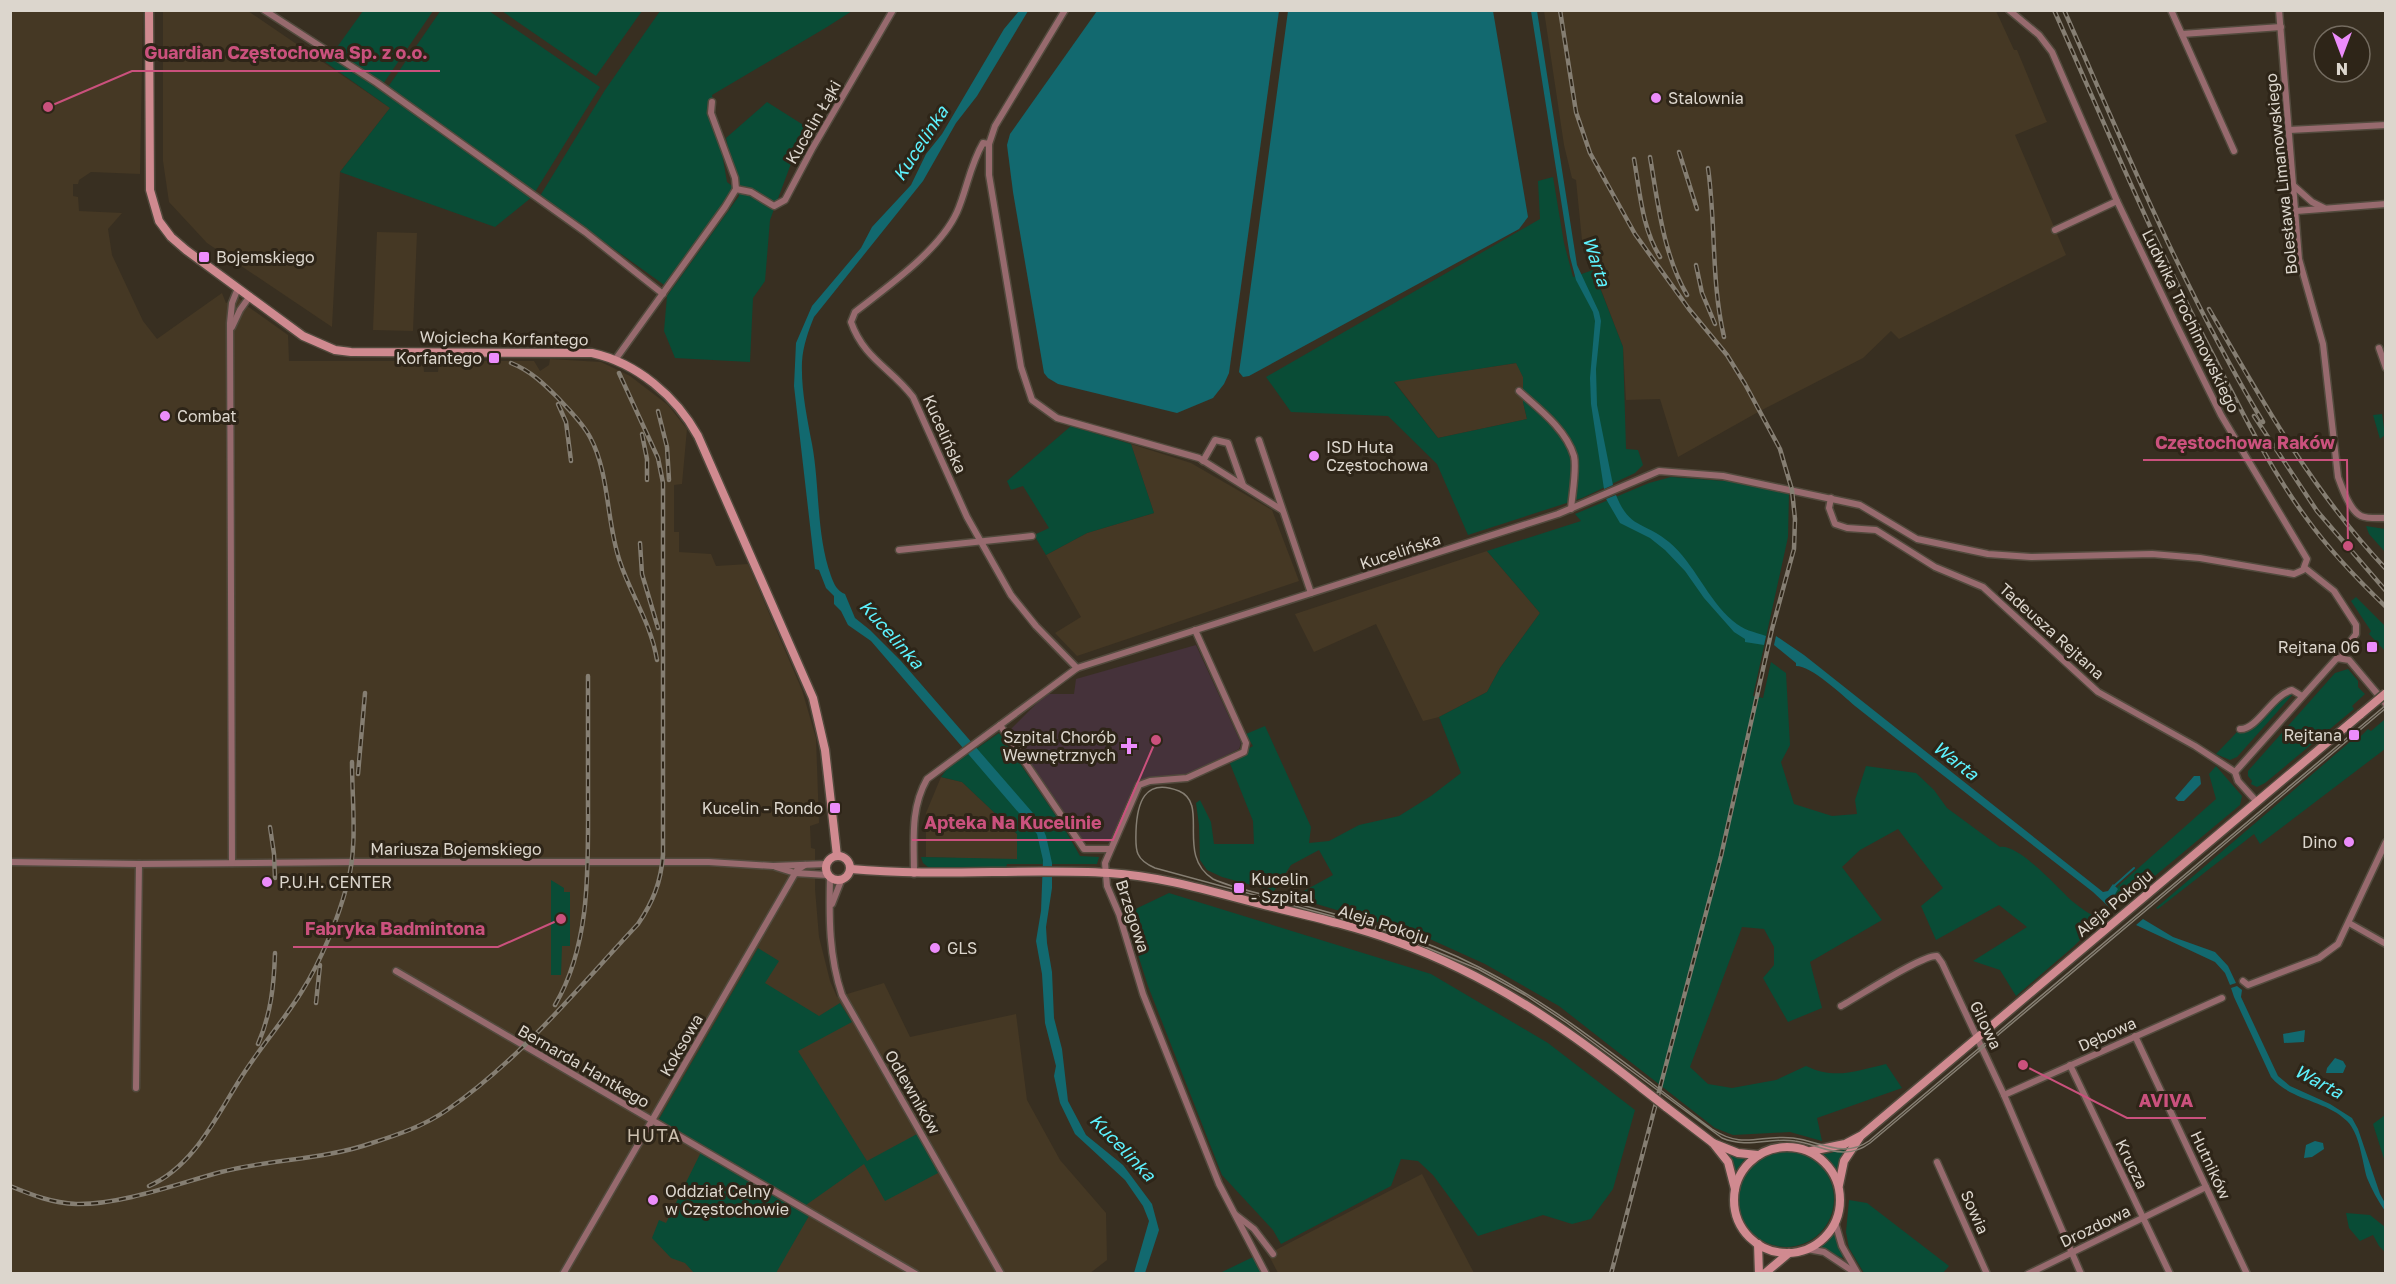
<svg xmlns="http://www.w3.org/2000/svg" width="2396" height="1284" font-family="'Golos Text',sans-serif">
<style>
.built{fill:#453824}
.medical{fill:#45323a}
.green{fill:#094c36;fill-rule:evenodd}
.water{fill:#12696f}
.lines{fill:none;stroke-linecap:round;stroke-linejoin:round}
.stream{stroke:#12696f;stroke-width:2}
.street-casing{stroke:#524a3d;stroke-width:9}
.secondary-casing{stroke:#524a3d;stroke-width:11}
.street{stroke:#976a6e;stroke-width:6}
.secondary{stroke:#d08a90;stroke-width:8}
.tram{stroke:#857e72;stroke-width:1.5}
.rail-casing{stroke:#857e72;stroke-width:4.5}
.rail{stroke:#2e2518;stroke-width:2;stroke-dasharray:7;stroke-linecap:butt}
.secondary-bridge-casing{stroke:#524a3d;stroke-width:11;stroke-linecap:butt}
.secondary-bridge{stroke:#d08a90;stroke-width:8}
.poi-dot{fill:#ec8cfb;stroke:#2e2518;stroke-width:2}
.labels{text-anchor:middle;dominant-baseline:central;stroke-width:6;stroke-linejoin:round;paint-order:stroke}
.poi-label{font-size:16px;fill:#dcd6cd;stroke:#2e2518;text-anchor:start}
.street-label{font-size:16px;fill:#dcd6cd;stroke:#2e2518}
.water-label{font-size:18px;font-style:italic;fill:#5df1fd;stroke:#2e2518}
.neighbourhood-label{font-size:18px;letter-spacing:1.5px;fill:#cbbfae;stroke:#2e2518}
.leader{fill:none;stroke:#ca517d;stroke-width:2}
.callout-dot{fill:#ca517d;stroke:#2e2518;stroke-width:2}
.callout-label{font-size:18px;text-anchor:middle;font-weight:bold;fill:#ca517d;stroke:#2e2518;stroke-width:6;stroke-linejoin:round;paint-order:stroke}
</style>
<rect width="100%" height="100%" fill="#382f21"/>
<g class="built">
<polygon points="10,11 143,11 140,174 91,172 79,180 78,184 73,184 73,196 78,197 79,211 122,213 108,229 112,255 143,321 157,339 222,293 226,303 239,298 243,303 288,335 289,361 423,361 424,372 438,372 439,361 534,361 540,371 549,365 550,359 601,362 630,376 668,405 687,429 682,484 674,485 674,532 679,532 679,552 711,554 716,566 748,564 802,690 816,738 819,823 810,826 811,848 815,849 815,889 819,937 830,981 837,997 884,983 910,1037 1016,1014 1027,1100 1060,1160 1106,1213 1107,1260 1089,1274 11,1273"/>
<polygon points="163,11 248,11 390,108 340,172 332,327 207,243 169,202 163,161"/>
<polygon points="1544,11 1996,11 2014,50 2017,50 2046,120 2047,122 2015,135 2066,255 1899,339 1891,331 1863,358 1760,411 1678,457 1660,399 1626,400 1623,347 1582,240 1576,180 1572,178 1564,145"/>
<polygon points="377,232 417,233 413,331 373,330"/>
<polygon points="1517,363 1523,377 1523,402 1527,419 1438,438 1394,381"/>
<polygon points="1131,444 1191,463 1272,510 1299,581 1077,656 1055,633 1081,617 1046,555 1087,533 1154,513"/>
<polygon points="1487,551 1540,613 1500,668 1487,692 1439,717 1423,721 1376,624 1314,652 1295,614"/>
<polygon points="941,777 962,782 1017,834 1017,860 926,857 926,813"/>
<polygon points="1422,1174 1474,1273 1278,1273 1268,1254"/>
</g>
<polygon class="medical" points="1196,645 1241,743 1239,749 1186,775 1137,781 1110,842 1082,840 1025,759 1010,730 1046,694 1074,694 1076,679"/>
<g class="green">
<polygon points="441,10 489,11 600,87 535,192 388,87"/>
<polygon points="363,11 433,11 383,84 335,50"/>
<polygon points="502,11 642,11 596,76"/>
<polygon points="660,11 852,11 827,27 712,95 727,182 736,189 667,287 540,196 605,90"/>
<polygon points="326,51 532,197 495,227 340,172 390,108 321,59"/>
<polygon points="767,102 805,126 770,220 765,281 753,298 750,362 675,358 664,331 667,296 739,196 726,138"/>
<path d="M1553,177L1564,243L1573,277L1593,270L1623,347L1626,449L1638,450L1643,465L1635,473L1582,498L1468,535L1437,464L1388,416L1291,412L1266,377L1540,219L1538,181ZM1516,363L1523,377V402L1527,419L1438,438L1394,382Z"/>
<polygon points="2382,414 2385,435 2380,439 2373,415"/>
<polygon points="1071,426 1131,444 1154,513 1087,533 1046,555 1034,535 1049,528 1023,486 1011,490 1007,481"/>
<path d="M1671,477L1738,482L1789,493L1788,537L1753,696L1763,698L1771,662L1786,673L1790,745L1781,762L1794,804L1832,816L1857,814L1855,800L1866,766L1916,773L1934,790L1947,808L2000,847C2019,844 2058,888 2072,901C2080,908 2090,914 2100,920L2073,947L2016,996L2000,970L1973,961L2027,927L1999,905L1936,940L1921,906L1943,888L1898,829L1860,850L1842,867L1882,920L1810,962L1822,1008L1788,1022L1763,978L1774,965V947L1764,929L1742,927L1690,1067L1708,1084L1732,1088L1776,1080L1806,1066C1835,1080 1856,1071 1886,1064L1902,1088L1817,1118L1822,1141L1790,1132L1733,1135L1715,1128L1559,1006L1485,964L1421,935L1293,897L1333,875L1319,850L1291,865L1274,891L1222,877L1207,870L1200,860L1199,825L1196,803L1200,800L1211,822L1214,844H1254L1253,821L1229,761L1253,746L1246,734L1265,726L1311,827L1309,843L1329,841L1359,825L1399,816L1431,796L1461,773L1439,717L1487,692L1500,668L1540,613L1487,551L1581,521L1575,514L1649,483Z"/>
<polygon points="2366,526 2385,529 2385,552 2369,534"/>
<polygon points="2356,597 2385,626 2385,651 2369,634 2371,631 2351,601"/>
<polygon points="2348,669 2358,681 2358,687 2365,694 2352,706 2354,709 2265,783 2257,787 2251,784 2252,781 2248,776 2248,771 2335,673"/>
<polygon points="2290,692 2293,694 2237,757 2230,760 2216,754 2237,732 2245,732 2249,729 2274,703"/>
<polygon points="2384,720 2385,749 2260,844 2254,834 2158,909 2156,908 2358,735 2360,737 2368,729 2371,731"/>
<polygon points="999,733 1063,826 1080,856 1099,857 1097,864 1007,864 1006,868 928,867 923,863 921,857 1017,859 1017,834 962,782 941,777 947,769"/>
<polygon points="2216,766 2242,796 2240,805 2150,880 2144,882 2123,899 2114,896 2116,888 2216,799 2209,774"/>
<polygon points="551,880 564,888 564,892 570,892 570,946 562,946 561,975 551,975"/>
<polygon points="1169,893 1431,974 1548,1043 1635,1110 1613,1189 1591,1219 1572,1224 1543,1215 1478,1236 1433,1175 1418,1161 1401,1159 1391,1186 1281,1244 1273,1230 1222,1175 1148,986 1125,914"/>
<polygon points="758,948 779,961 765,983 819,1016 840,1003 852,1022 798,1051 867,1161 917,1134 938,1173 885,1201 864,1164 799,1210 809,1216 776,1273 694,1273 685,1263 671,1258 652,1238 659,1220 666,1223 703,1148 659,1119"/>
<polygon points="2385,1115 2385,1162 2373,1124"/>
<polygon points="1848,1146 1842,1155 1837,1170 1822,1154 1831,1153"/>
<circle cx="1786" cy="1199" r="48"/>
<polygon points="1725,1152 1747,1156 1735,1172"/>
<polygon points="1849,1200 1867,1203 1949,1266 1943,1273 1864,1273 1849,1248 1846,1232"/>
<polygon points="2346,1213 2370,1215 2385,1227 2385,1252 2379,1246 2373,1235 2360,1241 2349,1228"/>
<polygon points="1834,1231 1843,1258 1817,1248 1825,1242"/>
<polygon points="1253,1257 1262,1273 1220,1273"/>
</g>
<g class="water">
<path d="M1019,11H1028L977,96L956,123L923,181L814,317C808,332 803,346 802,362C801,390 807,417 812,444C820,487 816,534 831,576C834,584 837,591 845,594L855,618L870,630L901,661L1039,820L1046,836L1052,863V888L1046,927L1047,943L1052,972L1054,1018L1062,1049L1068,1101L1086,1135L1123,1165L1152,1204L1159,1230L1145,1273H1134L1149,1221L1143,1206L1125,1180L1075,1134L1060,1103L1054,1076L1056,1066L1045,1023L1042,974L1036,941L1041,911L1043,860L1037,834L871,641L848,625L841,611L834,604V596L826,588L819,570L815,569L794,386L796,343L812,306L861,248L872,227L911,185L926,154L942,134L1004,29Z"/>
<polygon points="1097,11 1279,11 1229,373 1224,384 1213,398 1177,413 1058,384 1048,378 1044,373 1013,192 1007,145 1010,134"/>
<polygon points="1288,11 1493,11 1528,217 1519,229 1249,376 1243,377 1239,372 1242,351"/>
<polygon points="1531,11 1537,11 1577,265 1599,312 1601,321 1596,369 1597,405 1613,485 1604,489 1591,404 1590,378 1595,321 1593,312 1576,280 1570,257"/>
<path d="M1616,495C1630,530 1644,521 1669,542C1695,564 1707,599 1733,621C1743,630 1754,632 1766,636L1764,645L1745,642V639L1734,632L1704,598L1685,571L1665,550L1650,538L1620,523L1606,499Z"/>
<path d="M1776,636L1804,655L2103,892L2108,891L2113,884L2118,889L2114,896L2120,893L2123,899L2111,909L2093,892C2014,830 1934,769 1855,706C1842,695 1812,666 1796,666V663L1774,645Z"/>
<polygon points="2194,776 2200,776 2201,784 2184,801 2178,801 2175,798"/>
<polygon points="2143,919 2173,937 2215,952 2228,966 2236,983 2230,985 2225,973 2215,962 2136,925"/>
<path d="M2237,986L2242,990L2241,997L2278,1076L2290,1086L2330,1104L2352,1118L2358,1129L2380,1194L2385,1203V1211C2378,1201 2372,1190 2367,1178C2362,1161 2360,1134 2347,1121C2326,1100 2291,1101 2271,1077L2234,997L2231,988Z"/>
<polygon points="2305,1030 2304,1042 2284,1043 2283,1034"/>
<polygon points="2335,1058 2343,1061 2346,1066 2343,1073 2326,1073 2327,1068"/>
<polygon points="2315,1141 2323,1143 2324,1149 2312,1157 2304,1158 2306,1145"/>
</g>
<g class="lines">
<polyline class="stream" points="2114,886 2134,868"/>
<g class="street-casing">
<g id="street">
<polyline points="264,10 377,83 585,232 663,294"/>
<polyline points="1065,10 995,126 989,144 989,175 1021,367 1032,400 1057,418 1199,458 1282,510"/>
<polyline points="2171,10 2234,151"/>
<path d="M2279,10L2299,259L2323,344L2338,477C2342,488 2350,511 2361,516C2368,519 2378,518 2386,518"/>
<polyline points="2182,34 2281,27"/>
<polyline points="2289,130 2386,125"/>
<path d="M989,144L983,143C970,165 967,189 957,212C940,250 887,287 855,312L851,322C864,359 891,368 913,397L967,517L1011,595L1036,626L1077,668"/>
<polyline points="2294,186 2312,202 2324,208"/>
<polyline points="736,189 751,192 774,206 785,200 812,149 893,10"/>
<polyline points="2296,211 2386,204"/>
<polyline points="2055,230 2117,201"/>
<polyline points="232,327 240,310 250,296"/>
<polyline points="2379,348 2386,368"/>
<polyline points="615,360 725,207 736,189 735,178 711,113 712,102"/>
<path d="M1519,391C1539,409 1566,429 1574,456C1577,469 1572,495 1571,509"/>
<polyline points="1259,440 1311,593"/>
<polyline points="1203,461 1215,440 1228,443 1243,485"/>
<polyline points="1831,498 1829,508 1835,524 1847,528 1876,530 1935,567 1983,587 2098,692 2195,746 2235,772 2238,781 2257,802"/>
<polyline points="899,550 1032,536"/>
<polyline points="2305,568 2334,591 2356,625 2356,634 2343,651 2342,657"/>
<polyline points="1195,630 1246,743 1244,752 1187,778 1150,781 1139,785 1105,863 1107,886 1119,914 1143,994 1219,1184 1266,1274"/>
<polyline points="1000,725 1084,849 1110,849"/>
<path d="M2240,729C2257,730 2272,695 2292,690L2302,696"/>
<polyline points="2235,772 2337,658 2349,660 2386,704"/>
<polyline points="10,862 139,864 352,862 709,862 773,866 827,864"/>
<polyline points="232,863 230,323 232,303 238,288"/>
<polyline points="776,867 795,873 827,875"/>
<path d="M914,874C914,840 910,809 927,779L1077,668L1558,514L1659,471L1723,476L1860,505L1917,539L1988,554L2031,557L2152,554L2200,558L2294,574L2303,570L2307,559L2221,415L2176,324L2117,201L2052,52L2039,35L2009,10"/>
<path d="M830,878C829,918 829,957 842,995L1001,1274"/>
<polyline points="832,904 841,881"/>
<polyline points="2349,923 2386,944"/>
<polyline points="396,971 916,1274"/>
<polyline points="2243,981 2248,985 2319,958 2338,944 2386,842"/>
<path d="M1841,1006C1858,997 1923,954 1937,956L1942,963L2004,1095L2081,1274"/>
<polyline points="2135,1036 2247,1274"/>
<polyline points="2070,1065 2170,1274"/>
<polyline points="136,1088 139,864"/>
<polyline points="2004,1095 2222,998"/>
<polyline points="1937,1162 1987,1274"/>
<polyline points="1236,1215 1254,1229 1273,1254"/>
<polyline points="1835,1222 1842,1246 1858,1274"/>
<polyline points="1807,1249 1824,1252 1854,1272"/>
<polyline points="563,1274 797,870 805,865"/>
<polyline points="2028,1274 2206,1187"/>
</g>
</g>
<g class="secondary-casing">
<g id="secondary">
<path d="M149,10L150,190L159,221L171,237L186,250L303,336L335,350L351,352L592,353C637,363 676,396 698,436L813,698L825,750L837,856"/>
<circle cx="838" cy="868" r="12"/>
<path d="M851,869C937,877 1023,868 1109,873C1160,876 1210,891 1260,904C1305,915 1351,925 1395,941C1489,975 1565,1027 1643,1089"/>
<polyline points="1666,1107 1713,1143 1728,1162 1735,1189"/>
<polyline points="1713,1143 1738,1153 1758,1155"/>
<circle cx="1787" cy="1200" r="53"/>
<polyline points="1811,1151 1845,1144 1862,1135 2361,714"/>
<polyline points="1839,1185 1844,1161 1860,1137"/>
<polyline points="1758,1244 1759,1274"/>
<polyline points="1764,1274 1789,1253"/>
</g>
</g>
<use href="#street" class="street"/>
<use href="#secondary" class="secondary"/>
<path class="tram" d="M2386,705L1869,1141C1843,1159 1820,1141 1793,1138C1761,1134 1743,1150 1712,1129C1623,1063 1539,989 1435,947C1386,927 1334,914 1283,900C1260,893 1235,889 1213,879C1175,855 1210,804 1179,791C1144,777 1137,804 1136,831C1136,838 1135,847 1138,854C1141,861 1148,865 1155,868L1387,931L1478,969L1525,995L1567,1023L1722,1138C1749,1149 1768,1137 1795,1141C1812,1143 1827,1153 1845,1152C1855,1152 1862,1149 1870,1143L2386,708"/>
<g class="rail-casing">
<g id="rail">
<polyline points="1560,10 1576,112 1590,153 1635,234 1689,309 1727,355 1745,384 1780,449 1792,490 1795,519 1794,549 1772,629 1721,856 1611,1274"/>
<path d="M2054,10C2106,127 2155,245 2214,357C2242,412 2270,469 2307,519C2330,551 2357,579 2386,607"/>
<path d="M2064,10C2126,150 2184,291 2263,422"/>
<polyline points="1679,152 1697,209"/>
<path d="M1650,157C1658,203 1663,254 1687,295"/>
<path d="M1634,159C1640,193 1642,228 1660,257"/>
<path d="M1708,168C1716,225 1711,281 1724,337"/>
<polyline points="1696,265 1702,293 1715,324"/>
<path d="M2209,309C2262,401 2313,492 2386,569"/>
<path d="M511,363C531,371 544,384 558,398C570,411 582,422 590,437C610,474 606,522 620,562C631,595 651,623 657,660"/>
<polyline points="558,404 566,422 571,461"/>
<polyline points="658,411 667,447 669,480"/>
<polyline points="2254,416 2317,511 2386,591"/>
<polyline points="642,434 647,459 647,480"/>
<polyline points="640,543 642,574 658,628"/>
<polyline points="358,774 365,693"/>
<polyline points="270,827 274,854 275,878"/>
<polyline points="316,1003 320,965"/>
<path d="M555,1005C591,944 588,868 588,799C588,758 588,717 588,676"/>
<path d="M258,1044C271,1014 274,985 275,953"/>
<path d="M10,1186C32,1195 52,1203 76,1204C120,1205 177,1184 221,1172C271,1159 323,1160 372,1143C397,1135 424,1126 447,1110C520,1060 577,989 638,924C653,902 661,882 663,855V483L658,458L619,373"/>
<path d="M149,1186C196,1165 217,1114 244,1073C262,1045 285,1019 302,991C321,961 338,919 347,885C358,847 352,802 352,762"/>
</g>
</g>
<use href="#rail" class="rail"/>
<g class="secondary-bridge-casing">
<g id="secondary-bridge">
<polyline points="2361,714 2386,693"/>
<polyline points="1643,1089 1666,1107"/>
</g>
</g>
<use href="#secondary-bridge" class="secondary-bridge"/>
</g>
<g class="poi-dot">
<circle cx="1656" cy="98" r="6"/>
<rect x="198" y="251" width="12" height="12" rx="3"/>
<rect x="488" y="352" width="12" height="12" rx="3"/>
<circle cx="165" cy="416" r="6"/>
<circle cx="1314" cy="456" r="6"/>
<rect x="2366" y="641" width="12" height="12" rx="3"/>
<rect x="2348" y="729" width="12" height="12" rx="3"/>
<path d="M1126 737h6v6h6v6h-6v6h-6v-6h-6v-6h6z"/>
<rect x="829" y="802" width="12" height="12" rx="3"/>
<circle cx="2349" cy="842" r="6"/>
<circle cx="267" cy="882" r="6"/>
<rect x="1233" y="882" width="12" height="12" rx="3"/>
<circle cx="935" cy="948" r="6"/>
<circle cx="653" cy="1200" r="6"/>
</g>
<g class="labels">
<g class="poi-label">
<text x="1668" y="98">Stalownia</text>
<text x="216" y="257">Bojemskiego</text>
<text x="482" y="358" text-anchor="end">Korfantego</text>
<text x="177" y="416">Combat</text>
<text x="1326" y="447">ISD Huta<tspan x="1326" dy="18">Częstochowa</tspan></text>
<text x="2360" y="647" text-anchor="end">Rejtana 06</text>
<text x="2342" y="735" text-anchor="end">Rejtana</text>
<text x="1116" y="737" text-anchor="end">Szpital Chorób<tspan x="1116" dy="18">Wewnętrznych</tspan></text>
<text x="823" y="808" text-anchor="end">Kucelin - Rondo</text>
<text x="2337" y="842" text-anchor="end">Dino</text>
<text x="1251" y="879">Kucelin<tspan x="1251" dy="18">- Szpital</tspan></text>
<text x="279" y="882">P.U.H. CENTER</text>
<text x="947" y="948">GLS</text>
<text x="665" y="1191">Oddział Celny<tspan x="665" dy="18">w Częstochowie</tspan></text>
</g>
<g class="street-label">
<text transform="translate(813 122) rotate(-60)">Kucelin Łąki</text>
<text transform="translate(2281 174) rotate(-96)">Bolesława Limanowskiego</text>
<text transform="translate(2191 321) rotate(64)">Ludwika Trochimowskiego</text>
<text transform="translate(504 338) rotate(1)">Wojciecha Korfantego</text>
<text transform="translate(945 434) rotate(66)">Kucelińska</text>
<text transform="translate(1400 551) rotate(-18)">Kucelińska</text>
<text transform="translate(2052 631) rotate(42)">Tadeusza Rejtana</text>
<text x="456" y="849">Mariusza Bojemskiego</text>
<text transform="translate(2114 903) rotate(-40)">Aleja Pokoju</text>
<text transform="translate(1133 916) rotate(72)">Brzegowa</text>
<text transform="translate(1384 924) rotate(18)">Aleja Pokoju</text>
<text transform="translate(1986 1025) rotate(64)">Gilowa</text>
<text transform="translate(2107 1034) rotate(-24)">Dębowa</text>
<text transform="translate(681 1045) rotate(-60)">Koksowa</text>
<text transform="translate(584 1066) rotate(30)">Bernarda Hantkego</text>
<text transform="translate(913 1092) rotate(60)">Odlewników</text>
<text transform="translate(2132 1164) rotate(64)">Krucza</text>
<text transform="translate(2211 1165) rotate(65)">Hutników</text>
<text transform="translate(1975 1212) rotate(66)">Sowia</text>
<text transform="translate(2095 1226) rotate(-26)">Drozdowa</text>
</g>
<g class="water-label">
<text transform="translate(920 143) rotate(-57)">Kucelinka</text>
<text transform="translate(1597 261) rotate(72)">Warta</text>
<text transform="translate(892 634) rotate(48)">Kucelinka</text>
<text transform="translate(1956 760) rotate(38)">Warta</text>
<text transform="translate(2319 1081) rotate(28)">Warta</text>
<text transform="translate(1123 1147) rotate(46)">Kucelinka</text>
</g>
<g class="neighbourhood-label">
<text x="654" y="1135">HUTA</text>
</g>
</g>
<path class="leader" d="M48 107L132 71H440M2348 546L2347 460H2143M1156 740L1113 840H912M561 919L498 947H293M2023 1065L2127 1118H2206"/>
<g class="callout-dot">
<circle cx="48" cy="107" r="6"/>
<circle cx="2348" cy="546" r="6"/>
<circle cx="1156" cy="740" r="6"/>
<circle cx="561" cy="919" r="6"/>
<circle cx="2023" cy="1065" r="6"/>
</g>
<g class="callout-label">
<text x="286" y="59">Guardian Częstochowa Sp. z o.o.</text>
<text x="2245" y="449">Częstochowa Raków</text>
<text x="1013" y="829">Apteka Na Kucelinie</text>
<text x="395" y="935">Fabryka Badmintona</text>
<text x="2166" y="1107">AVIVA</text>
</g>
<rect width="2396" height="1284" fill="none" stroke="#dcd6cd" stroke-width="24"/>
<g transform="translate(2342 54) rotate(180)"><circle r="28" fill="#2e2518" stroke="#746c60" stroke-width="1.5"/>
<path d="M0-4.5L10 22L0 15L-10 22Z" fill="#ec8cfb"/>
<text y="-9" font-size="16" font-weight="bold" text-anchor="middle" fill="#dcd6cd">N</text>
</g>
</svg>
